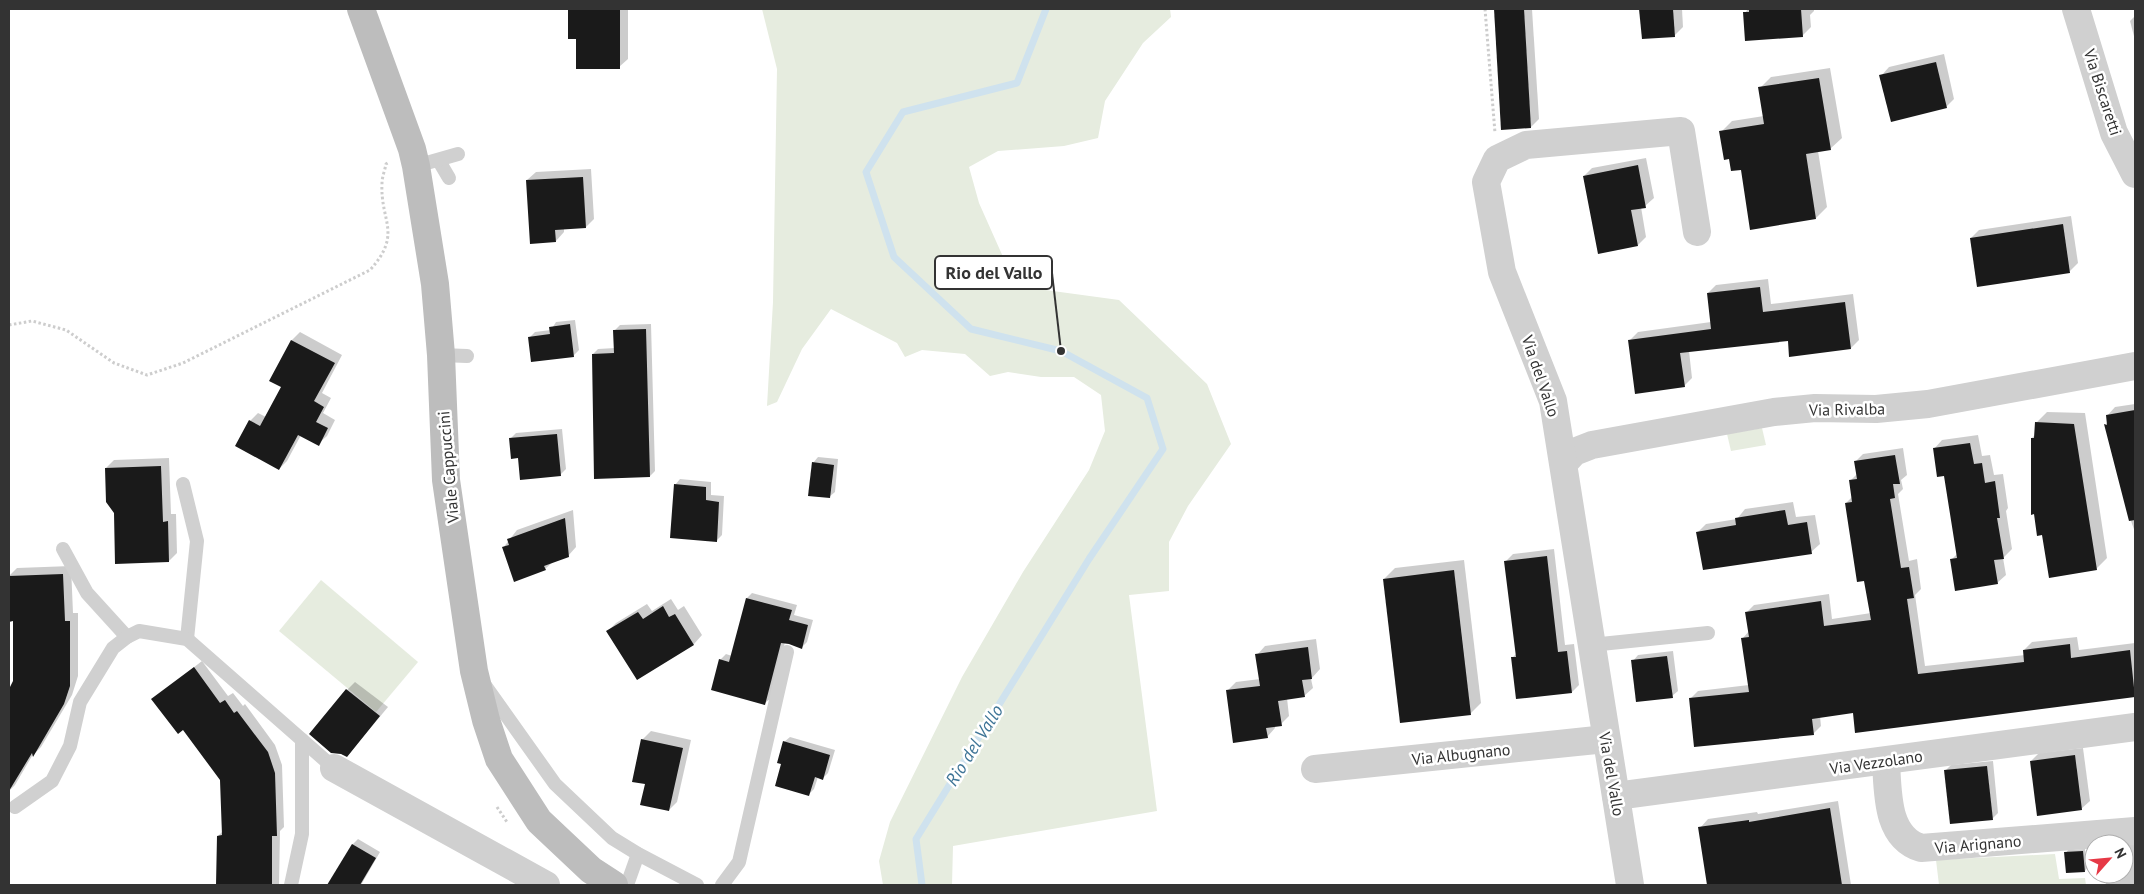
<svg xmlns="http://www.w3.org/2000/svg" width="2144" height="894" font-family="'PT Sans',sans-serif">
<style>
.green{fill:#e6ecdf}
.shadow{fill:#0003}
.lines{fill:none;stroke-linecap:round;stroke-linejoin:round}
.stream{stroke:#cfe2ee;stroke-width:7}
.building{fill:#1a1a1a}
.path{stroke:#cdcdcd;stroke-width:3;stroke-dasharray:2.5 2.5;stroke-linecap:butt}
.lane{stroke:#d0d0d0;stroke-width:14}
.street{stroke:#d0d0d0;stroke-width:28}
.secondary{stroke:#bdbdbd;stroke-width:28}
.labels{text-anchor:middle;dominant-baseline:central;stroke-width:5;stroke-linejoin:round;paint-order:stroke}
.street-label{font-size:16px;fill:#333;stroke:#fff}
.water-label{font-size:18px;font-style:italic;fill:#3f7597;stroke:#fff}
.leader{fill:none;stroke:#333;stroke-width:2}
.callout-dot{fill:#333;stroke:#fff;stroke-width:2}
.callout{fill:#fff;stroke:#333;stroke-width:2}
.callout-label{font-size:18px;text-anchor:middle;font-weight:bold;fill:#333}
</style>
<rect width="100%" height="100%" fill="#fff"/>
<g class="green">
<polygon points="762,9 1170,9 1171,17 1143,43 1105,101 1098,138 1064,146 998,151 969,167 979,203 1016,286 1119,300 1207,384 1231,444 1188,506 1169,542 1169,591 1129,595 1157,811 953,846 952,885 883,885 879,861 890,822 962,677 1023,572 1089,470 1105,431 1101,395 1074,377 1041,377 1008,372 990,376 965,354 922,350 905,357 897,343 831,309 802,349 777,402 767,406 773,302 777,69"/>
<polygon points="1762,428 1766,445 1731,451 1727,434"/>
<polygon points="321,580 418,662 376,712 279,631"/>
<polygon points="2055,854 2059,879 2085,878 2086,885 1939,885 1936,860"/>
</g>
<g class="shadow">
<polygon points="569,9 628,9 628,59 619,67 578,37 570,37"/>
<polygon points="1495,9 1532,9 1539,119 1531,127 1503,129"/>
<polygon points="1641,9 1682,9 1683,27 1675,35 1643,38"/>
<polygon points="1748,9 1814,9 1814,11 1810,15 1811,27 1802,36 1745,13"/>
<polygon points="2135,16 2135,40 2130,21"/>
<polygon points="1944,54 1954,99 1946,107 1881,76 1889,67"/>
<polygon points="1830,68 1842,138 1830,149 1818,151 1827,207 1816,218 1742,168 1730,158 1721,132 1732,121 1764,116 1760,88 1771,77"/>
<polygon points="1646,158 1654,198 1645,206 1641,207 1646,237 1638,245 1584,176 1592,168"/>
<polygon points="591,169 594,219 586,227 564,228 564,232 556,241 527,180 536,172"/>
<polygon points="2071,216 2078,263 2070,271 1971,238 1979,230"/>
<polygon points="1768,279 1771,304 1853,294 1859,340 1851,348 1789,340 1689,351 1692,378 1684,386 1629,341 1638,332 1711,322 1708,293 1716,285"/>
<polygon points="575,320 579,350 573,356 530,337 535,332 551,330 556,322"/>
<polygon points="651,324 655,471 650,476 593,354 598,349 615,348 614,331 620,325"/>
<polygon points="300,332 342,355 322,393 331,398 323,413 335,420 327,436 318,444 301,435 287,461 279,469 250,421 258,413 266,417 282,386 271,380 292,340"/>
<polygon points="2135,404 2135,532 2128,513 2105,425 2108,422 2107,416 2115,407"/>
<polygon points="2047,412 2085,413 2107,558 2096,569 2043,534 2032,438 2036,434 2036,423"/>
<polygon points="562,429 566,469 560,475 519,457 510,439 516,433"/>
<polygon points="1978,435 1982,456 1990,455 1994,475 2003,474 2008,508 2006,511 2012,549 2003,558 2006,575 1997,583 1951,560 1957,554 1946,475 1934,449 1942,440"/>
<polygon points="1903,448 1907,475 1901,480 1903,489 1898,494 1909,561 1917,559 1921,589 1915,595 1925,666 2025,655 2024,650 2032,642 2077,637 2079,650 2135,643 2135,696 1856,731 1854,712 1820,716 1821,726 1813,734 1690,699 1698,691 1749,685 1743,638 1749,631 1746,613 1754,605 1829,594 1832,619 1871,613 1865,580 1846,503 1852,497 1850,481 1857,474 1855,462 1863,454"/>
<polygon points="818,457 838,459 835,492 829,497 813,463"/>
<polygon points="169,458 171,514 176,514 177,553 169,561 115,513 106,468 114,460"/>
<polygon points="680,479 711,482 711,495 724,496 722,535 716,541 675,485"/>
<polygon points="1793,502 1796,517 1815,515 1820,544 1811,552 1698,532 1706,524 1737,519 1745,509"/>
<polygon points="573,510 576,547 568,556 554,561 545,569 503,548 517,530"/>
<polygon points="1554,549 1565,645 1574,644 1579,685 1572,692 1512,658 1517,653 1506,561 1513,554"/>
<polygon points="1464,560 1481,703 1470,714 1384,579 1395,568"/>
<polygon points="71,566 73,613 78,613 78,676 72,695 41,747 32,756 15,785 9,791 9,691 15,681 15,619 10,620 9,576 17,568"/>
<polygon points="752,593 797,605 794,615 813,620 807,642 802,647 785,642 771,698 765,703 720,660 726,654 732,656 747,598"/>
<polygon points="671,599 678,610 684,606 702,635 694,644 637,678 608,631 616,623 647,604 652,611"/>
<polygon points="1316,639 1320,669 1311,679 1313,688 1304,696 1287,698 1289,716 1281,724 1275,725 1275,728 1267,737 1227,691 1236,682 1260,679 1257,655 1265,646"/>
<polygon points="1673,651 1678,691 1672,696 1633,661 1638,655"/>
<polygon points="202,661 228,696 233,693 243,706 245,704 275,745 282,765 284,827 280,831 279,885 217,885 218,836 223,831 221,779 184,728 153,699"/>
<polygon points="355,682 388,707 347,756 347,690"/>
<polygon points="651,731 691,740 677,802 669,810 646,784 642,740"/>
<polygon points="790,737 835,750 828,773 823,778 818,777 814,789 809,794 782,764 784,742"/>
<polygon points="2083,748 2090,801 2081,809 2031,761 2039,753"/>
<polygon points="1993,761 1998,813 1992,819 1945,771 1951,765"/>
<polygon points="1838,801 1851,885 1709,885 1700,828 1708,819 1757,812 1758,814"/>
<polygon points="358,839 380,852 361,885 328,885 353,844"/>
<polygon points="2135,842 2135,885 2106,885 2105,874 2124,874 2124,844"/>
<polygon points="2085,849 2087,868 2085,871 2066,853 2068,850"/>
</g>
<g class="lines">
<polyline class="stream" points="922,885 916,839 1089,559 1163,449 1147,398 1061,351 971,329 894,257 866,172 903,112 1017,83 1046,9"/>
</g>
<g class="building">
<polygon points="568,9 620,9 620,69 576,69 576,39 568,39"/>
<polygon points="1494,9 1524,9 1531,128 1501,130"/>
<polygon points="1639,9 1673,9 1675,37 1642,39"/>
<polygon points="1749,9 1801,9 1803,37 1745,41 1743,12 1749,12"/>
<polygon points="1936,62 1947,108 1891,122 1879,75"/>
<polygon points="1819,78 1831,150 1806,154 1816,219 1750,230 1741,170 1731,171 1729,159 1724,160 1719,131 1764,124 1758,87"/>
<polygon points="1638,165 1646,208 1631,210 1638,246 1598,254 1583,176"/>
<polygon points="583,177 586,228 555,230 556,242 530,244 526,180"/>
<polygon points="2063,224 2070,273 1977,287 1970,238"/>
<polygon points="1760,287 1763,312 1845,302 1851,349 1789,357 1788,341 1680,353 1685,387 1635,394 1628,340 1711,329 1707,293"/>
<polygon points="570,324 574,357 531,362 528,337 550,334 549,327"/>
<polygon points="646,329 650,477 594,479 592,354 614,353 613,330"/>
<polygon points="291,340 335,363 314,401 324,407 316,422 328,428 319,446 298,435 279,470 235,446 249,420 260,426 281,387 269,381"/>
<polygon points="2135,410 2135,520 2129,521 2104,424 2107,425 2106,415"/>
<polygon points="2035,422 2074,424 2097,570 2049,578 2042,535 2037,536 2034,514 2031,515 2031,438 2034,438"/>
<polygon points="557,434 561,476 520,480 518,458 511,459 509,438"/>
<polygon points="1970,443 1974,464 1982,463 1985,483 1995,481 2000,518 1997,518 2004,559 1994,560 1998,584 1955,591 1950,559 1957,558 1944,476 1937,477 1933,448"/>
<polygon points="1895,455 1900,484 1893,484 1895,498 1890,499 1901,568 1909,567 1914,598 1907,599 1918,674 2024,662 2023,650 2070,644 2071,658 2130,650 2135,697 1855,733 1853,713 1812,719 1814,735 1694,747 1689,698 1749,692 1741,638 1749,637 1745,612 1821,601 1824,626 1871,620 1864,581 1857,582 1845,503 1852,502 1849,480 1857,479 1854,461"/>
<polygon points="812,462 834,465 830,498 808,496"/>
<polygon points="161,466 163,522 168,521 169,562 115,564 114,513 106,502 105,468"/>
<polygon points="674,484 706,487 706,500 719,502 717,542 670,538"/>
<polygon points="1785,510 1788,525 1807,522 1812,554 1703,570 1696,532 1736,525 1735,518"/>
<polygon points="565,518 569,557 544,566 546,570 514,582 502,547 509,545 507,539"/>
<polygon points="1547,556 1558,652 1567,651 1572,693 1516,699 1511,657 1516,657 1504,561"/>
<polygon points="1454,570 1471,715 1400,723 1383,579"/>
<polygon points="63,574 65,621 70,621 70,686 64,704 33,757 32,753 9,791 9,689 13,681 13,621 9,622 9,576"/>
<polygon points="746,598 792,610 789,620 808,625 802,649 789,644 781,643 765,705 711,690 719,659 729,662"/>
<polygon points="663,606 669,617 675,614 694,645 637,680 606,631 638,612 643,619"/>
<polygon points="1308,647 1312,679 1302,680 1305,697 1278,701 1282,726 1266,728 1268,738 1233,743 1226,690 1260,686 1255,654"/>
<polygon points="1667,656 1673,698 1636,702 1631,660"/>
<polygon points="194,667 220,703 225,700 234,713 237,711 268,752 275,773 277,836 272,836 272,884 216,885 217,836 222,835 220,780 183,730 178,734 151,699"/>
<polygon points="346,689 380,716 347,757 341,754 331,753 309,734"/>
<polygon points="641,739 683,748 669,811 640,805 645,784 632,782"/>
<polygon points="783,741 830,755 823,780 815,777 809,796 775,786 781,764 777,763"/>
<polygon points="2075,755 2082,810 2037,816 2030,761"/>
<polygon points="1987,766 1993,820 1950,824 1944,770"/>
<polygon points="1830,808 1842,885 1707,885 1698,827 1749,820 1749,822"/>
<polygon points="352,844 376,858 360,885 327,885"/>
<polygon points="2083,851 2085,872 2066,873 2064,852"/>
</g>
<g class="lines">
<g class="path">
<polyline points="1485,9 1495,133"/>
<path d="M9,325L32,321L66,330L114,363L147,375L183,363L370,270C403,233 380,222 382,183C382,177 385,170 386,164L389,162"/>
<polyline points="497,807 507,822"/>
</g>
<g class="lane">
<polyline points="439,161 449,178"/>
<polyline points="416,166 458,154"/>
<polyline points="441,355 467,356"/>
<polyline points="183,484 197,541 187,639"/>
<polyline points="63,549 87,593 127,637"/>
<polyline points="1591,645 1708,633"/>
<polyline points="484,684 555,784 612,838 638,854 697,885"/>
<polyline points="15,807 52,781 70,746 80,702 113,648 127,637 139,631 187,639 334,768"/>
<polyline points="291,885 302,834 302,740"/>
<polyline points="627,885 638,854"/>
<polyline points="722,885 739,862 787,652"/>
</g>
<g class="street">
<polyline points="2076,9 2114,133 2135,174"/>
<polyline points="1564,463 1574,452 1592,445 1774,412 1815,408 1876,409 1928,404 2135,366"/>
<path d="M1886,762C1888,793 1886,837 1921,848L2135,831"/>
<polyline points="334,768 546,885"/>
<polyline points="1315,769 1606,739"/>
<polyline points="1616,796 2135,727"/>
<polyline points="1630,885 1553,401 1502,272 1486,182 1497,159 1526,145 1681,131 1697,232"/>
</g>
<polyline class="secondary" points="361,9 412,149 416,166 435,284 441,355 446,480 474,671 486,720 499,759 539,821 591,870 614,885"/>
</g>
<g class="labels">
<g class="street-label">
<text transform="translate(2103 92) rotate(72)">Via Biscaretti</text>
<text transform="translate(1541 376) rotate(71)">Via del Vallo</text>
<text transform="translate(1847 409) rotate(-1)">Via Rivalba</text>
<text transform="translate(448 467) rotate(-95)">Viale Cappuccini</text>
<text transform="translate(1461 754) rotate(-6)">Via Albugnano</text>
<text transform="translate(1876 762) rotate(-8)">Via Vezzolano</text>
<text transform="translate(1612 774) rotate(80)">Via del Vallo</text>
<text transform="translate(1978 844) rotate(-5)">Via Arignano</text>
</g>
<g class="water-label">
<text transform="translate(974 745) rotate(-58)">Rio del Vallo</text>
</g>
</g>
<path class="leader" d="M1061 351L1052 273"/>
<circle class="callout-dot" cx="1061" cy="351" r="5"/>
<rect class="callout" x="935" y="256" width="117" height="33" rx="5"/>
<g class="callout-label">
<text x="994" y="279">Rio del Vallo</text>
</g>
<rect width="2144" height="894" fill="none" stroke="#333333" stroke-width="20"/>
<g transform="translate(2109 859) rotate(63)"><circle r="24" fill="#ffffff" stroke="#adadad"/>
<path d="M0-4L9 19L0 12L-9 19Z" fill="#e63946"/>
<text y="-8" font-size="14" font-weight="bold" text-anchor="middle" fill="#333333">N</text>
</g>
</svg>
